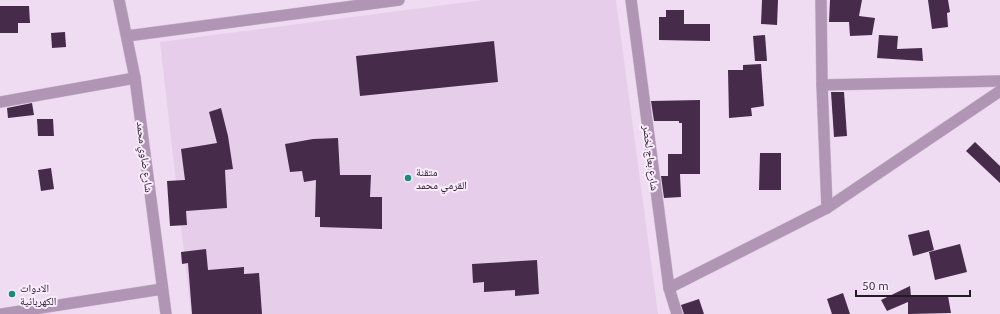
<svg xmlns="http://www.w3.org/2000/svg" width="1000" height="314" font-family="Ubuntu,'Noto Naskh Arabic',sans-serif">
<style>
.built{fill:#e6ceea}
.building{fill:#462b4b}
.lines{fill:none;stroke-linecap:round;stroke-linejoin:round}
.minor-casing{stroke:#cab9cd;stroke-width:12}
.minor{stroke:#b195b5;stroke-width:11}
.poi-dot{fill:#178e72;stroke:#faebfd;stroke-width:1.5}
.labels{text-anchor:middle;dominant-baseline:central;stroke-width:4;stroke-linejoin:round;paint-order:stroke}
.street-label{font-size:11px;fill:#221b23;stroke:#faebfd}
.poi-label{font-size:11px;fill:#221b23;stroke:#faebfd;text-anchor:start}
</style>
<rect width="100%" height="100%" fill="#efdcf2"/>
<polygon class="built" points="483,0 616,0 658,314 191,314 160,42"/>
<g class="building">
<polygon points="762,0 778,0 777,25 761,24"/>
<polygon points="830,0 862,0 859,16 875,18 872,35 850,36 849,22 829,22"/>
<polygon points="928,0 948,0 950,12 947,13 948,27 932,29"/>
<polygon points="0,6 29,6 30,23 18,23 18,33 0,33"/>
<polygon points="666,10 684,10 684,24 710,24 710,41 659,40 659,17 666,17"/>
<polygon points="65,32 66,47 52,48 51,33"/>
<polygon points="765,35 767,61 755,61 753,36"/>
<polygon points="879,35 898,36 897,49 922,48 923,61 877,58"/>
<polygon points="494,41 498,82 360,96 356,56"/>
<polygon points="761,64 764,106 751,108 752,116 729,118 728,70 743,70 743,65"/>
<polygon points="831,92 844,92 847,136 834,137"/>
<polygon points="700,100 700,174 680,174 681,197 664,198 661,176 668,176 668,154 682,154 682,123 679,123 679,121 654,121 651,101"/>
<polygon points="32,103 34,115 8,118 7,108"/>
<polygon points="221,108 228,136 233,169 225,170 227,208 186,211 187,225 170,226 167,181 185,180 181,149 217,143 209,112"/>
<polygon points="37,119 53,119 54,136 38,136"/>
<polygon points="338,138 340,175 371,175 370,197 382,197 382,229 320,227 320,217 315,217 316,180 304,182 302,171 290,172 285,144 313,139"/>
<polygon points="975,142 1000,166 1000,183 966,151"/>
<polygon points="760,153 781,153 781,190 759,190"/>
<polygon points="51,168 54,189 41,191 38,170"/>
<polygon points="929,230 934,250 913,256 908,235"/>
<polygon points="960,244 967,272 935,280 929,252"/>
<polygon points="206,249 208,270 244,267 244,274 259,273 262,314 192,314 188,263 182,264 181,252"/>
<polygon points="537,260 539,294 515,296 515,290 484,292 484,282 473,283 472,264"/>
<polygon points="910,286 911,296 948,296 951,313 908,314 908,302 887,311 881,300"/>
<polygon points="843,293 850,314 832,314 827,299"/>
<polygon points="699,299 704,314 684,314 681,305"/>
</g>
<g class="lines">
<g class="minor-casing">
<g id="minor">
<polyline points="119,0 135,78 166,314"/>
<polyline points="631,0 669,288 677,314"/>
<polyline points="821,0 822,85 827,208"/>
<polyline points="127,36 399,0"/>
<polyline points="822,85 1000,81"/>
<polyline points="0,102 135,78"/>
<polyline points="669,288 827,208 1000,91"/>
<polyline points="2,314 162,289"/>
</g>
</g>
<use href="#minor" class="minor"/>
</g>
<g class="poi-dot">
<circle cx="408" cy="178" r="4"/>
<circle cx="12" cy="294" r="4"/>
</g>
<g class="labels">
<g class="street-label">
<text transform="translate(145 157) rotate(83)">شارع ضاوي محمد</text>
<text transform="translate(651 158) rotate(83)">شارع بعاج لخضر</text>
</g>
<g class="poi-label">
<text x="416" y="172">متقنة<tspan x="416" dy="13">القرمي محمد</tspan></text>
<text x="20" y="288">الادوات<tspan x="20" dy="13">الكهربائية</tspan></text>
</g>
</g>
<path d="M856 290v6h114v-6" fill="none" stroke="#221b23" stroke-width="2"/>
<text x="862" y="290" font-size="12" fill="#221b23" stroke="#faebfd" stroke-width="3" paint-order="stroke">50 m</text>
</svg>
